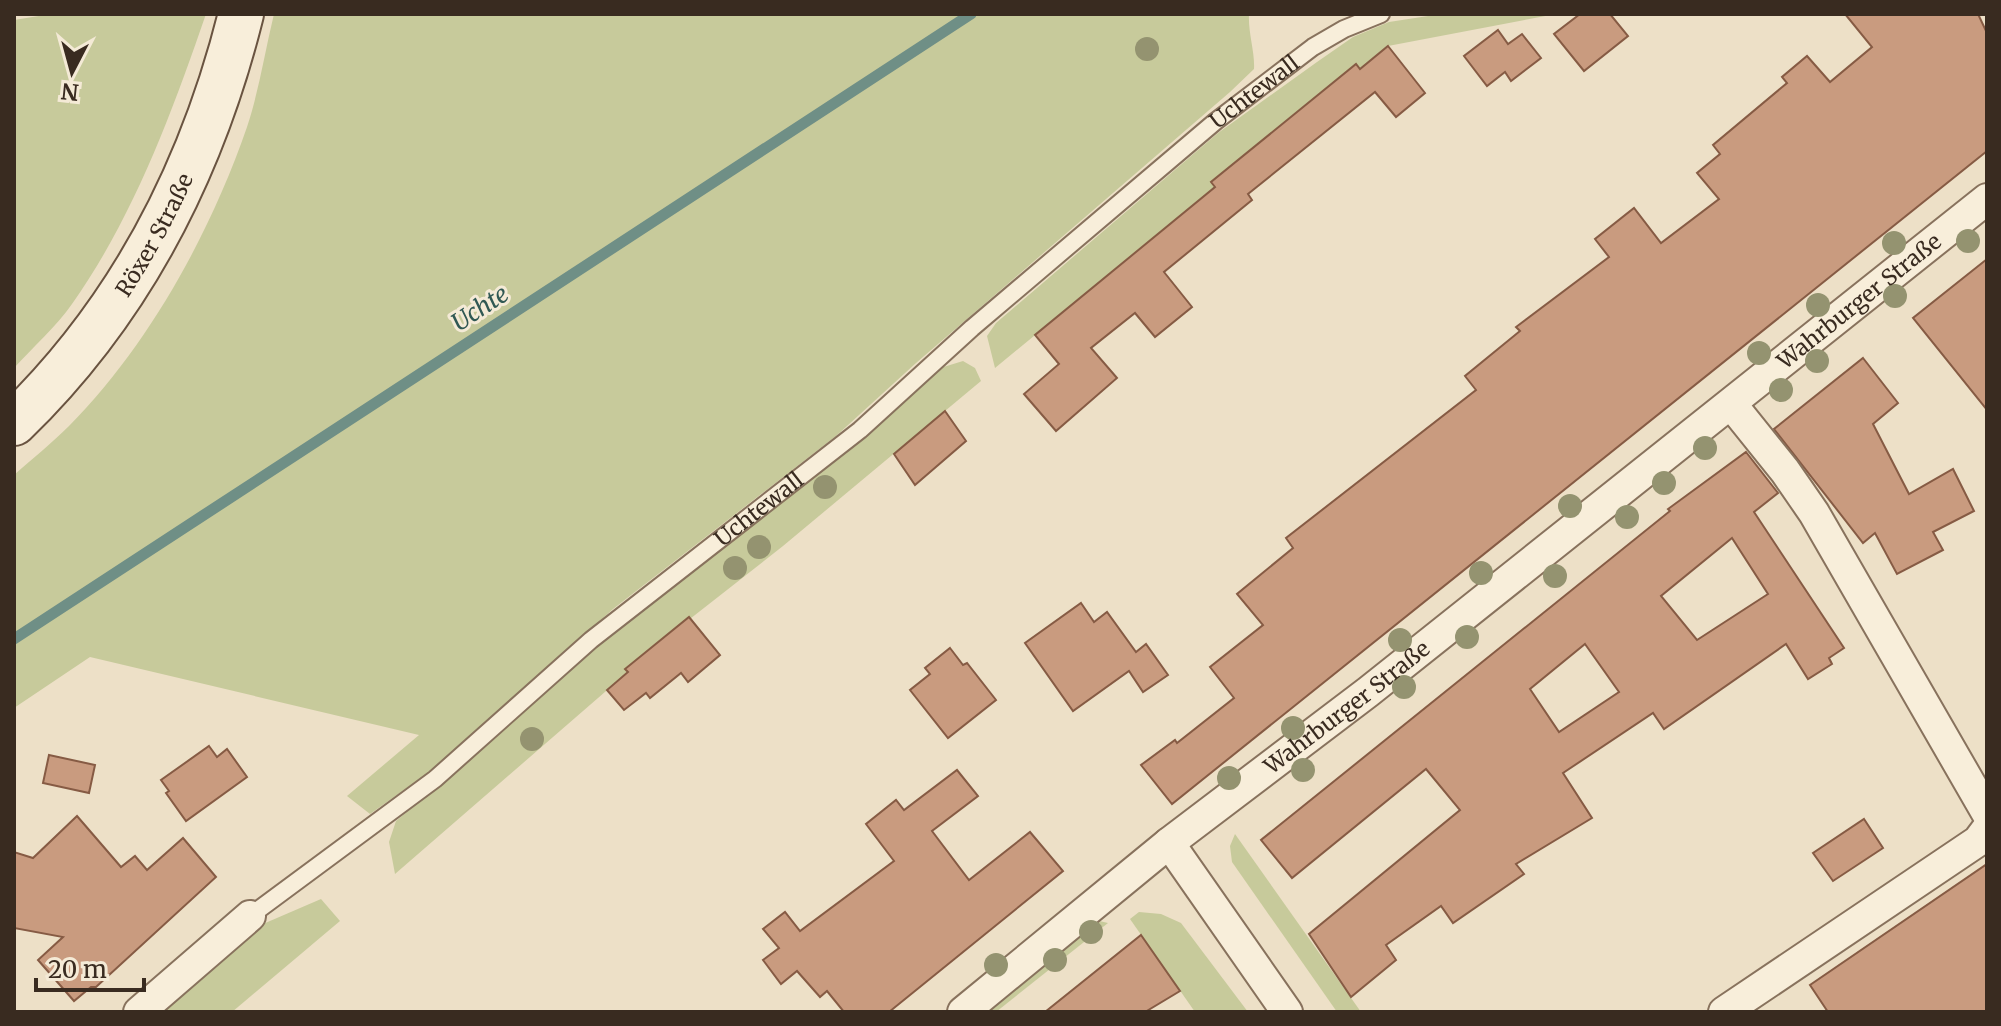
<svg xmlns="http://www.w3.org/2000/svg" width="2001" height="1026" font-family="Merriweather,serif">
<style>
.green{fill:#c7ca9b}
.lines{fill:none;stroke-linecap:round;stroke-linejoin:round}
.stream{stroke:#6f8f86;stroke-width:11}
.building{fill:#c99b7f;stroke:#865b44;stroke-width:2;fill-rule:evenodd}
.lane-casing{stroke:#88725d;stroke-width:20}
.street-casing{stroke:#88725d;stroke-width:34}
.secondary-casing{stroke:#695340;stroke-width:48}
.lane{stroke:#f8eeda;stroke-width:16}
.street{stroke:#f8eeda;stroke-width:30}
.secondary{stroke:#f8eeda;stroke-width:44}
.tree{fill:#949370}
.labels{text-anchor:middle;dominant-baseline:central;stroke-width:6;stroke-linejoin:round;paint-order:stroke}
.street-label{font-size:22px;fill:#392b20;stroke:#f4ead6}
.water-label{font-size:24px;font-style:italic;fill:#305853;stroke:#f4ead6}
</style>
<rect width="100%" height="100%" fill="#ede0c7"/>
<g class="green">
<path d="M51,14H206C171,115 134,216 72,304C56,327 33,347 14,368V20Z"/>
<path d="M274,14H1249C1248,33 1255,52 1254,69L1230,92L916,363L836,436L613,609L449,758L370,814L347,796L419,735L90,657L14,708V475C32,459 52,443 69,426C149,345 210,234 247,127C259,91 265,51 274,14Z"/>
<polygon points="1441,14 1556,14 1388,46 1360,69 1356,64 1211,182 1215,187 995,368 987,336 996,323 1218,133 1317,62 1353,37 1389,22"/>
<polygon points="963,361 975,368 981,381 783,546 626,669 628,672 395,874 389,842 396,821 499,734 598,642 937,369"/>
<polygon points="1235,834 1361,1012 1337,1012 1232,862 1230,846"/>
<polygon points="321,899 340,921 232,1012 156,1012 263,924"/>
<polygon points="1139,912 1161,914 1181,923 1248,1012 1195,1012 1130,919"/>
<polygon points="1095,920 1108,923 996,1012 980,1012"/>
</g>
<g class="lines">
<polyline class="stream" points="14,639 971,14"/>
</g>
<g class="building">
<polygon points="1580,14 1610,14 1628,36 1584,71 1554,34"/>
<polygon points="1845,14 1978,14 1987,33 1987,151 1172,804 1141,765 1175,740 1177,743 1234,698 1210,667 1263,625 1237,594 1293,548 1286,538 1476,390 1465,376 1520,331 1516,327 1609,257 1595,239 1634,208 1661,243 1719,199 1697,173 1720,154 1713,145 1787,83 1782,77 1807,56 1830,82 1872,47"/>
<polygon points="1498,30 1508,44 1522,34 1541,58 1511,81 1505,72 1487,86 1464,56"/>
<polygon points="1388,46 1425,93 1396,117 1375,92 1248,194 1252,200 1164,272 1192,307 1155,337 1135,313 1091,348 1117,378 1056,431 1024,394 1059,364 1035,335 1215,187 1211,182 1356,64 1360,69"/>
<polygon points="1987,259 1987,410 1913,318"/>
<polygon points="1863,358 1898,403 1873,424 1909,494 1953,469 1974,511 1933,532 1943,550 1897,574 1875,533 1863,543 1774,429"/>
<polygon points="945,411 966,441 915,485 894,454"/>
<path d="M1746,452L1778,493L1754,512L1844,648L1829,658L1832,664L1808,679L1786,644L1664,729L1653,713L1563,773L1592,818L1516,864L1524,874L1453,923L1441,906L1386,945L1396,960L1351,997L1309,934L1460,810L1426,769L1292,878L1261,840L1670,511L1668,509ZM1732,538L1768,594L1697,640L1661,596ZM1585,644L1619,692L1559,732L1530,689Z"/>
<polygon points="1081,603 1094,622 1107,612 1136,652 1146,644 1168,675 1143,692 1129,671 1073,711 1025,643"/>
<polygon points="689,617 720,655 688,682 681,673 650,698 646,693 624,710 607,690 628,672 625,669"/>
<polygon points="950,648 963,665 967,663 996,700 948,738 910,690 930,674 925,668"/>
<polygon points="209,746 217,757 227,749 247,777 186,821 166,793 169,791 161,780"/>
<polygon points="49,755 95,765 89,793 43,783"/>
<polygon points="957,770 978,796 932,831 969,880 1030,832 1063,871 889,1012 844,1012 827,991 820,997 797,971 781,984 763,960 779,948 763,929 785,912 800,931 894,861 866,824 896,800 904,810"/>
<polygon points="77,816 121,867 135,856 147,870 183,838 216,877 96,987 91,987 74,1001 38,960 63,937 14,928 14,852 33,858"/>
<polygon points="1864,819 1883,848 1833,881 1813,853"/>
<polygon points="1987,864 1987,1012 1828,1012 1810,985"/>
<polygon points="1141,935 1180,991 1145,1012 1045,1012"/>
</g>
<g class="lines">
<g class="lane-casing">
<g id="lane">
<path id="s1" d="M250,916L435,779L591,640L860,430L972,328L1216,121L1313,47L1344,29L1381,14"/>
</g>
</g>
<g class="street-casing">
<g id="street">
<polyline points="1732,405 1785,471 1814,513 1987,813"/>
<polyline points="1169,843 1287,1012"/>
<polyline points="139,1012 250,916"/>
<path id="s2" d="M963,1012L1169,843L1368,692L1987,199"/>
<polyline points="1724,1012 1978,841 1987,829"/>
</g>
</g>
<g class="secondary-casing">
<g id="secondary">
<path id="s3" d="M14,423C130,311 202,170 241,14"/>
</g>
</g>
<use href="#lane" class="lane"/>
<use href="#street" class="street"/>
<use href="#secondary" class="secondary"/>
</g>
<g class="tree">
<circle cx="1147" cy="49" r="12"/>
<circle cx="1968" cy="241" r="12"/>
<circle cx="1894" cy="243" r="12"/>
<circle cx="1895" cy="296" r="12"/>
<circle cx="1818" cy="305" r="12"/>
<circle cx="1759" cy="353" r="12"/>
<circle cx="1817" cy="361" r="12"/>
<circle cx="1781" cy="390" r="12"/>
<circle cx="1705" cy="448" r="12"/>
<circle cx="1664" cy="483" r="12"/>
<circle cx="825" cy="487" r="12"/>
<circle cx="1570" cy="506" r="12"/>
<circle cx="1627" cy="517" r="12"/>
<circle cx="759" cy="547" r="12"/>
<circle cx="735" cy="568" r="12"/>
<circle cx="1481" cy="573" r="12"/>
<circle cx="1555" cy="576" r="12"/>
<circle cx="1467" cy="637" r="12"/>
<circle cx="1400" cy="640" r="12"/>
<circle cx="1404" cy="687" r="12"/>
<circle cx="1293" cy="728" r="12"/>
<circle cx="532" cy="739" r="12"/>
<circle cx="1303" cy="770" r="12"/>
<circle cx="1229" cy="778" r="12"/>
<circle cx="1091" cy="932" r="12"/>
<circle cx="1055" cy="960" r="12"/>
<circle cx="996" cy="965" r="12"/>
</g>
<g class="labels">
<g class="street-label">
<text stroke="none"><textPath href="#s1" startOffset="1300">Uchtewall</textPath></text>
<text stroke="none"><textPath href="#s3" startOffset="236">Röxer Straße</textPath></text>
<text stroke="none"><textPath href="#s2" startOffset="1144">Wahrburger Straße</textPath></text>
<text stroke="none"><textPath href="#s1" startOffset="652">Uchtewall</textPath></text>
<text stroke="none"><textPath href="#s2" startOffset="490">Wahrburger Straße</textPath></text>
</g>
<g class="water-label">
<text transform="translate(480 308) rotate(-33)">Uchte</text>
</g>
</g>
<rect width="2001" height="1026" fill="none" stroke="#392b20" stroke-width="32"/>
<g transform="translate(72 72) rotate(186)" stroke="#f4ead6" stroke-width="6" paint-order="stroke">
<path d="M0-6L14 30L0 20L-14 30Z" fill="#392b20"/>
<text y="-12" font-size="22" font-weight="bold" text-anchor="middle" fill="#392b20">N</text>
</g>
<path d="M36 978v12h108v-12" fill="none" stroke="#392b20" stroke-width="4"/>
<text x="48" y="978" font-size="24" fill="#392b20" stroke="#f4ead6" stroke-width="6" paint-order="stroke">20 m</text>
</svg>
